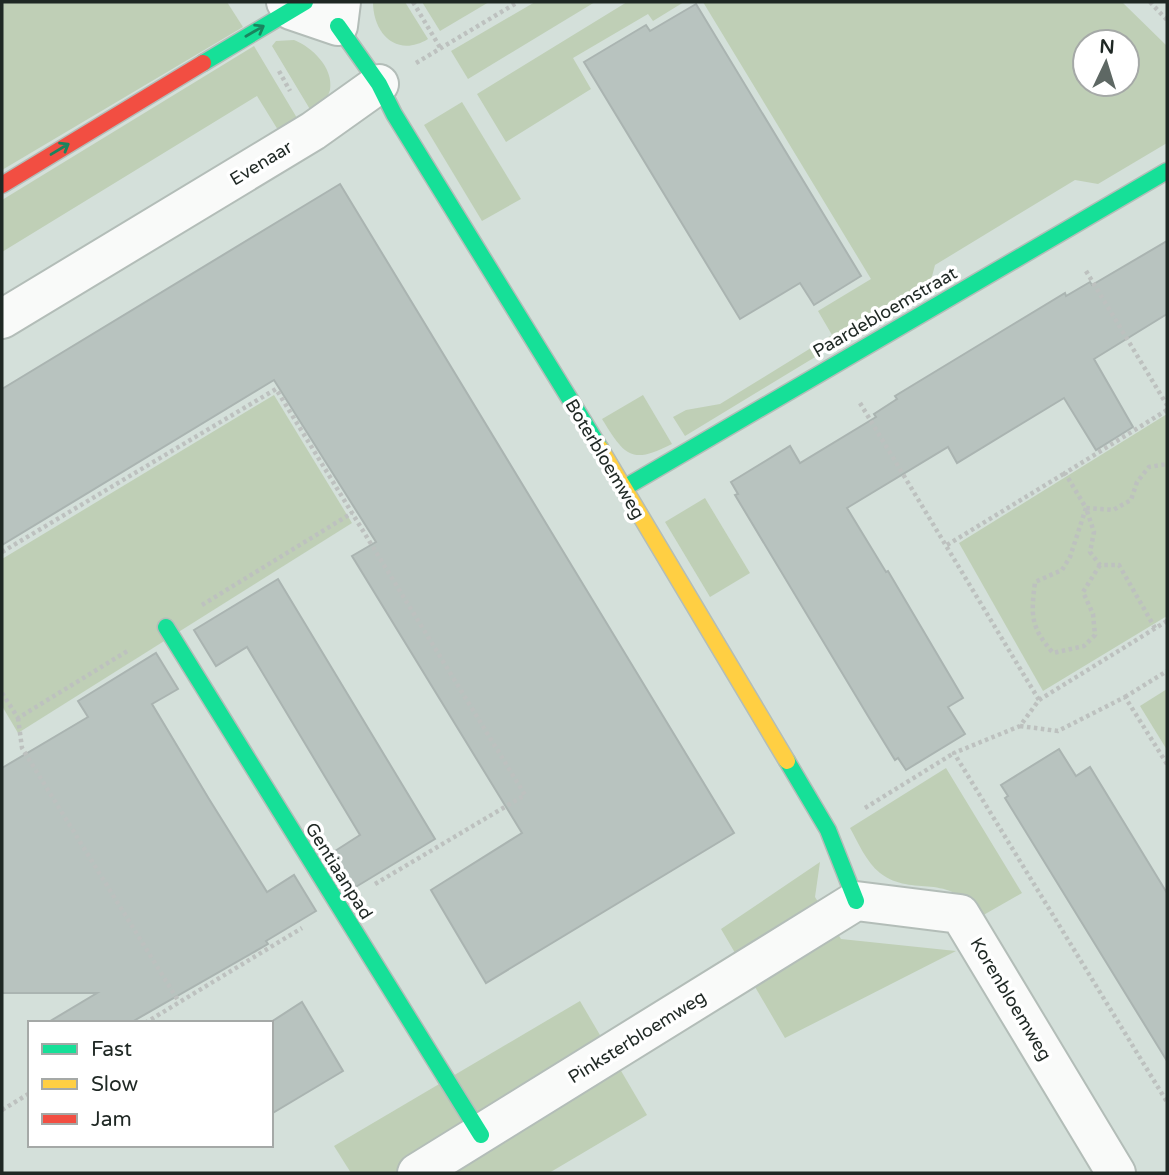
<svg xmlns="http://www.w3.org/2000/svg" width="1169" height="1175" font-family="'Varela Round',sans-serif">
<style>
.green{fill:#bfcfb6;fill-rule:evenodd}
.building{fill:#b8c3bf;stroke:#aab4b1;stroke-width:2}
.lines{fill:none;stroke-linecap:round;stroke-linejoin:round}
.street-casing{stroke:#b3bdb8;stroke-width:42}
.fast-casing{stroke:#b3bdb8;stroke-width:19}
.slow-casing{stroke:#b3bdb8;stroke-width:19}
.jam-casing{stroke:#b3bdb8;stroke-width:19}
.path{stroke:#bdc1bf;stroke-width:4.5;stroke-dasharray:3.5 3.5;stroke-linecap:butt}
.street{stroke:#f9faf9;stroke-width:38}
.fast{stroke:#16e098;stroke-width:16}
.slow{stroke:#ffcf43;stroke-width:16}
.jam{stroke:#f24e42;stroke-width:16}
.oneway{stroke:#1a845e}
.labels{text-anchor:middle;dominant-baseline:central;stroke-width:7;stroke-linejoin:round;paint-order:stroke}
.street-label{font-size:18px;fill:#1f2824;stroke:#fff}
</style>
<rect width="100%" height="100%" fill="#d4e0da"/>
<g class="green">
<polygon points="2,2 227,2 243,27 2,170"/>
<path d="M373,2H405L428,39C397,58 373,34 373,2Z"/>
<polygon points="422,2 489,2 440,31"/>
<polygon points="535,2 595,2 468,79 451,51"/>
<polygon points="627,2 684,2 653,21 648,14 573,58 591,89 506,142 477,94"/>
<path d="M703,2H1122L1167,46V143L1098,184L1075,180L935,265L929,288L685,436L673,417L686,410L720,404L832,335L818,311L871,279ZM1085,42H1127V84H1085Z"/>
<path d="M294,40C312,47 334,68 330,90C328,99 318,106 311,111L272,46L276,41Z"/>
<polygon points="254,46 297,118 278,130 257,96 2,252 2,200"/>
<polygon points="462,102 521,199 482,221 424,125"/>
<polygon points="274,395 352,523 18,733 2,706 2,559"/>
<path d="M643,395L672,444C631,465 625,456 602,419Z"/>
<polygon points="1167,414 1167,616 1043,691 959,543"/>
<polygon points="705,498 750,573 710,597 665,522"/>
<polygon points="1167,689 1167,750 1140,706"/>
<path d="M946,768L1022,893L980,917C948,869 914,899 880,873C866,862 858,842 850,828Z"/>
<polygon points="820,862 815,897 841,939 956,951 785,1038 721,929"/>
<polygon points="580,1001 647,1115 549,1173 351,1173 334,1146"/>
</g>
<g class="building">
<polygon points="696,4 861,276 814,305 800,283 740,319 584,62 646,25 650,31"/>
<polygon points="340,184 734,833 486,983 431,890 522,833 352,556 376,542 274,380 2,545 2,389"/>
<polygon points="1167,241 1167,314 1094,359 1133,427 1096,450 1064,398 957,463 948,447 847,508 886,572 888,571 963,698 948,707 965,734 906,770 898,758 895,760 868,716 735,495 738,494 731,482 790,446 800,463 876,417 874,414 897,399 895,396 1012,325 1065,293 1066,296 1090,282 1092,285"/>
<polygon points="278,579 435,839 354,888 332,853 360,835 247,647 216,666 194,630"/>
<polygon points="156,653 178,689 152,704 209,799 267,892 294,875 316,911 266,941 268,944 130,1023 47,1023 97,993 2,993 2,768 88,717 78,701"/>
<polygon points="1059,749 1076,776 1090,767 1167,893 1167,1061 1005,798 1008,796 1001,785"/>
<polygon points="302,1002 343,1071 271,1114 271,1022"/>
</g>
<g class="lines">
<g class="street-casing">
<g id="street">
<polyline points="286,2 291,10 338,26 341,2"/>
<polyline points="2,319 313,131 379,84"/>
<polyline points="417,1173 856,901 960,914 1116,1173"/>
</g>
</g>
<g class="fast-casing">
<g id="fast">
<polyline points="338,26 379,84 394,114 600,448"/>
<polyline points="203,63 305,2"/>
<polyline points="624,488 1167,171"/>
<polyline points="166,627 481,1135"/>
<polyline points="787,761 828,830 856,901"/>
</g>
</g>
<g class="slow-casing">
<polyline id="slow" points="600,448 787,761"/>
</g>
<g class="jam-casing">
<polyline id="jam" points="2,185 203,63"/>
</g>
<g class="path">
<polyline points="413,2 441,49"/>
<polyline points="1150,2 1167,20"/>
<polyline points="416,63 518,2"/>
<polyline points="279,71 290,91"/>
<polyline points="1086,271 1167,405"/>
<polyline points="860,403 1039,700"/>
<polyline points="1167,410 1065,473 1086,508 1113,510 1131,500 1137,482 1149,467 1167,464"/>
<polyline points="947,545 1065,473"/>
<polyline points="2,552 276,389 525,795 375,884"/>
<path d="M1100,565L1083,592L1093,614L1095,635L1084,646L1053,653C1030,626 1031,616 1035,582L1062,570L1070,557L1086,508L1094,532L1090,552L1100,565H1119L1155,628"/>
<polyline points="202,605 352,513"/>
<polyline points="1167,621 1039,700 1020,726 954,753 1167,1102"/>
<polyline points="2,693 18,718 129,650"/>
<polyline points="1125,697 1167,671"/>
<polyline points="18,718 22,748 179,1002"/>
<polyline points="1020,726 1058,731 1125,697 1167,764"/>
<polyline points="865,808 954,753"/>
<polyline points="145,1023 302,928"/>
<polyline points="2,1110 30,1093"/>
</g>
<use href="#street" class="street"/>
<use href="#fast" class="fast"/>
<use href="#slow" class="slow"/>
<use href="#jam" class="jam"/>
</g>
<defs><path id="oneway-shaft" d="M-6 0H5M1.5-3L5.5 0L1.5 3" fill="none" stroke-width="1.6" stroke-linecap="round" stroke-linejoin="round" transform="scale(1.75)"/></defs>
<g class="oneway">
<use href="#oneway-shaft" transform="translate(255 31) rotate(-30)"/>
<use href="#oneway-shaft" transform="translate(60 149) rotate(-31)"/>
</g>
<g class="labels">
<g class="street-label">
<text transform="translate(261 163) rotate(-31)">Evenaar</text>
<text transform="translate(885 312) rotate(-30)">Paardebloemstraat</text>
<text transform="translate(605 459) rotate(59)">Boterbloemweg</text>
<text transform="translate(339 871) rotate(58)">Gentiaanpad</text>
<text transform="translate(1011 999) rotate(59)">Korenbloemweg</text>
<text transform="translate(637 1037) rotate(-32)">Pinksterbloemweg</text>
</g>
</g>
<rect width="1169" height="1175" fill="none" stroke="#1f2824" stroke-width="7"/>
<rect x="28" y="1021" width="245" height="126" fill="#ffffff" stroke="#a5a9a7" stroke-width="2"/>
<rect x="42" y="1044" width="35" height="10" fill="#16e098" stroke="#a5a9a7" stroke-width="2"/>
<text x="91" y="1056" font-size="21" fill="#1f2824">Fast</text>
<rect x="42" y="1079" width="35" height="10" fill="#ffcf43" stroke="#a5a9a7" stroke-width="2"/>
<text x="91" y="1091" font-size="21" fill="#1f2824">Slow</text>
<rect x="42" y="1114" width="35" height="10" fill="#f24e42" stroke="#a5a9a7" stroke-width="2"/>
<text x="91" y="1126" font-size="21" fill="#1f2824">Jam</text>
<g transform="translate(1106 63) rotate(4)"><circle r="33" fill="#ffffff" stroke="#a5a9a7" stroke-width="2"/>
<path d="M0-5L12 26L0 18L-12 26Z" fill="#5e6864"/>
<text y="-10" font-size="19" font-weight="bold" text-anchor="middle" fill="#1f2824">N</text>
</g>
</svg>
